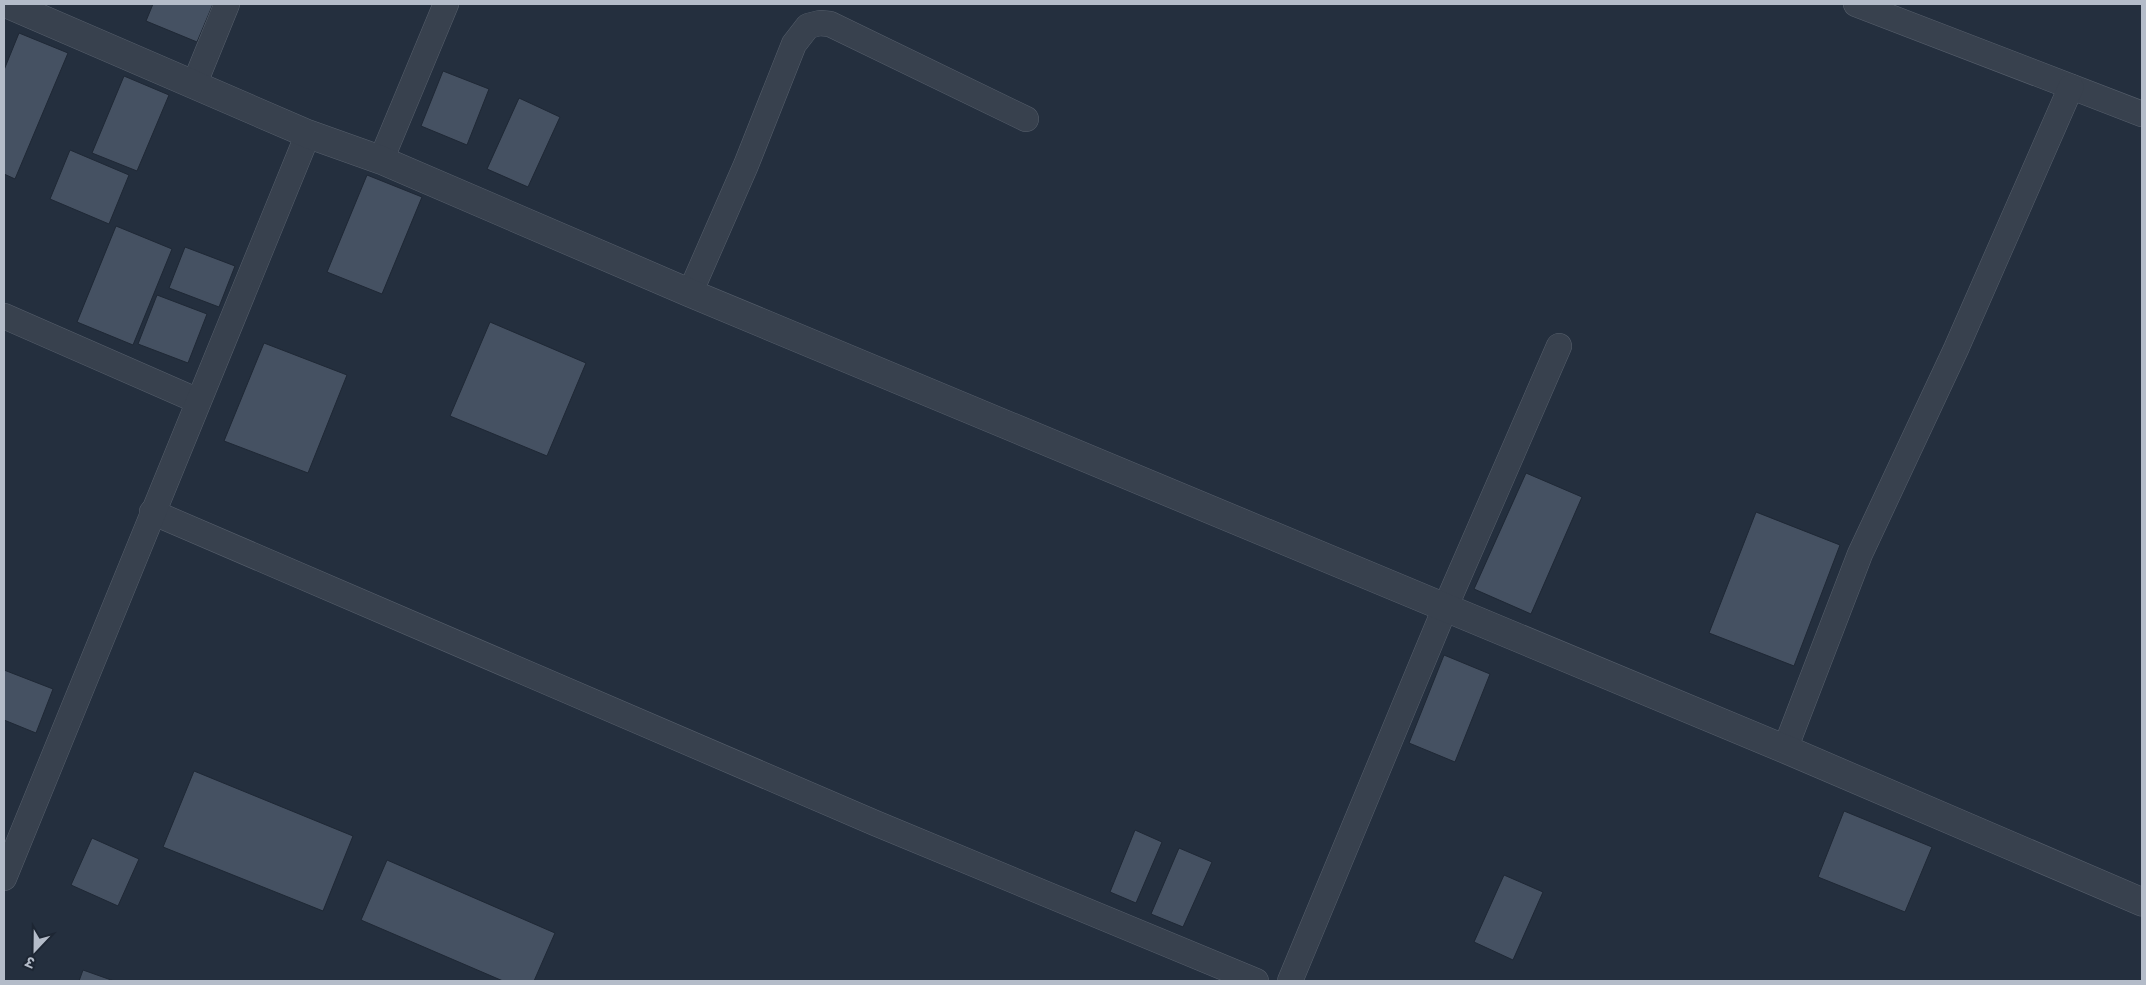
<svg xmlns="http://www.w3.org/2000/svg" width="2146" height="985" font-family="Poppins,'Noto Sans Devanagari',sans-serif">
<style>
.building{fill:#455162;stroke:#1f2835}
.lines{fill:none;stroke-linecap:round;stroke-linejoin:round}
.minor-casing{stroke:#565f6c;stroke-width:26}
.tertiary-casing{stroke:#565f6c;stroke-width:29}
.minor{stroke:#38414e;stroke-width:25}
.tertiary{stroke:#38414e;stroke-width:28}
</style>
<rect width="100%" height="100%" fill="#242f3e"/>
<g class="building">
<polygon points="153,4 213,4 197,42 146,21"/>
<polygon points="19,33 68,53 15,179 4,174 4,70"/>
<polygon points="443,71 489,89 467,145 421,126"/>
<polygon points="124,76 169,95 137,171 92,153"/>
<polygon points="519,98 560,117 528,187 487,169"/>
<polygon points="70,150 129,175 109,224 50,199"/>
<polygon points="367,175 422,197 382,294 327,272"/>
<polygon points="116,226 172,249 133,345 77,322"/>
<polygon points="185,247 235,266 219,307 169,288"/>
<polygon points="157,295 207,314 188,363 138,344"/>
<polygon points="490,322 586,363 547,456 450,416"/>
<polygon points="264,343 347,375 308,473 224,441"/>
<polygon points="1526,473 1582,497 1531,614 1474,589"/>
<polygon points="1756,512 1840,545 1794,666 1709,633"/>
<polygon points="1444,655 1490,674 1455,762 1409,743"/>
<polygon points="4,670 53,689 36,733 4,720"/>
<polygon points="194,771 353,836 323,911 163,847"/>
<polygon points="1844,811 1932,847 1905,912 1818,877"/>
<polygon points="1135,830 1162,842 1136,903 1110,892"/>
<polygon points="92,838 139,859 118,906 71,885"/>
<polygon points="1179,848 1212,862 1183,927 1151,914"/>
<polygon points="387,860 555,933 534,981 503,981 361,920"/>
<polygon points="1504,875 1543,892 1513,960 1474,942"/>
<polygon points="83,970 114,981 79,981"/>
</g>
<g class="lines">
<g class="minor-casing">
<g id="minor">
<polyline points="1856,4 2142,114"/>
<polyline points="194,85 227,4"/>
<polyline points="381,160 446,4"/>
<polyline points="690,293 746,165 794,44 808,26 820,23 830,24 1026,119"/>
<polyline points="4,316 198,401"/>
<polyline points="152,512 875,823 1256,981"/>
<polyline points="1785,749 1860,554 1956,349 2071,87"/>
<polyline points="4,878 308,134"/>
<polyline points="1290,981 1445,608 1559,346"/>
</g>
</g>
<g class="tertiary-casing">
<polyline id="tertiary" points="7,4 308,134 381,160 690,293 1785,749 2142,902"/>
</g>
<use href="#minor" class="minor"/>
<use href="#tertiary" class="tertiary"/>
</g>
<rect width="2146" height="985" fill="none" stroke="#b4bcc9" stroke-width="10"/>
<g transform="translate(35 950) rotate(202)" stroke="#1d2633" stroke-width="4" paint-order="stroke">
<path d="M0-4L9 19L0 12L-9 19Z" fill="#b4bcc9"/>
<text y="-8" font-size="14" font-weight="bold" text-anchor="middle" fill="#b4bcc9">उ</text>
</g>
</svg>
